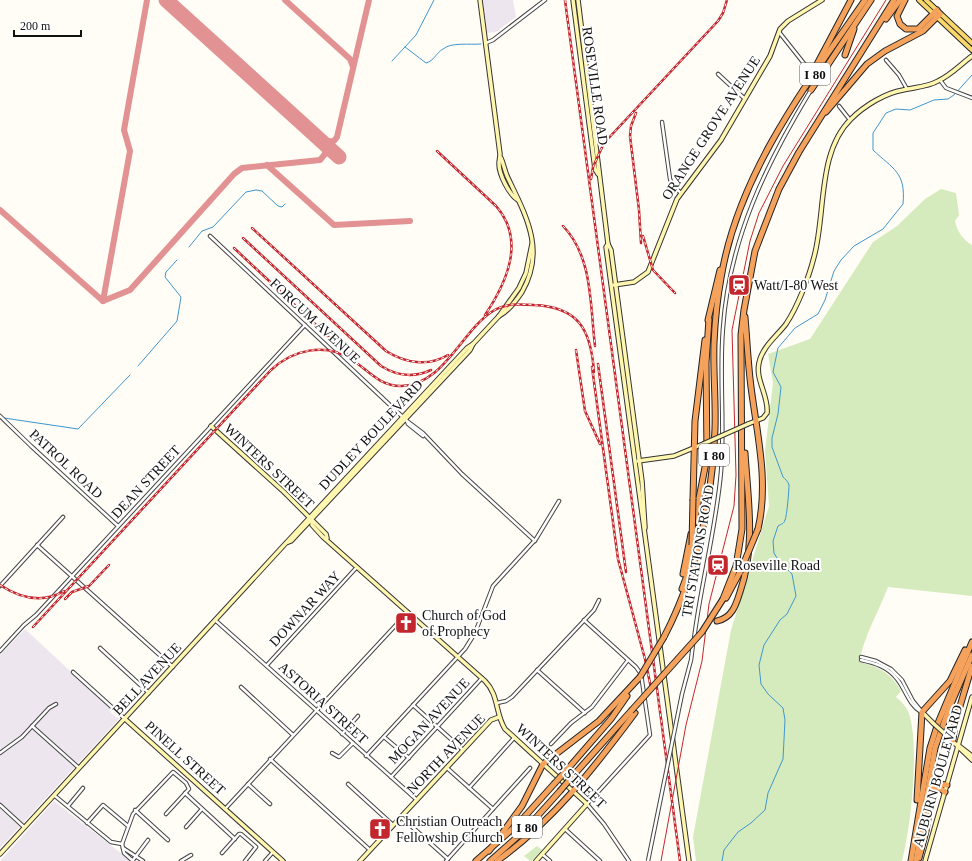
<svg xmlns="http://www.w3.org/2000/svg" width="972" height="861" font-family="'Times New Roman',serif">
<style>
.industrial{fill:#eee6ef}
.green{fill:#d5ebbd}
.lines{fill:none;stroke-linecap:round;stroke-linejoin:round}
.stream{stroke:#3f96cf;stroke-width:1}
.taxiway{stroke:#e29292;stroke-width:6}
.runway{stroke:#e29292;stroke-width:15}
.street-casing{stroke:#444;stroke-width:4.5}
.secondary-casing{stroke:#333;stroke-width:5.5}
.primary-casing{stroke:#222;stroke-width:6}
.highway-casing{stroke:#222;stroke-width:7}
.street{stroke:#fff;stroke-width:2.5}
.secondary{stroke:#fff6b0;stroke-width:3.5}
.primary{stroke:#f9d66b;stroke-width:4}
.highway{stroke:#f5a25d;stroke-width:5}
.tram{stroke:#c4262e;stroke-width:1}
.rail-casing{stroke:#c4262e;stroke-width:2.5}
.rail{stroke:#fff;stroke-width:1;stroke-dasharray:3;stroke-linecap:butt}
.street-bridge-casing{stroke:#444;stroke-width:4.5;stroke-linecap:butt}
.secondary-bridge-casing{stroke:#333;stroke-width:5.5;stroke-linecap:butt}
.highway-bridge-casing{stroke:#222;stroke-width:7;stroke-linecap:butt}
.street-bridge{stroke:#fff;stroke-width:2.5}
.secondary-bridge{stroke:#fff6b0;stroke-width:3.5}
.highway-bridge{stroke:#f5a25d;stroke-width:5}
.labels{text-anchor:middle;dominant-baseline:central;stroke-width:4;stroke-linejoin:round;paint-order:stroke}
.shield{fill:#fff;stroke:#585858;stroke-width:1}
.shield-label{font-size:13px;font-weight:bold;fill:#111}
.street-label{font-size:14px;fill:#111;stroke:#fff}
.poi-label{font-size:14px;fill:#111;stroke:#fff;text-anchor:start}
</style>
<rect width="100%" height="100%" fill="#fffdf5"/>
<g class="industrial">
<polygon points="483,0 513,0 516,17 496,32 487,33"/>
<polygon points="25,629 111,709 110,712 119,719 0,848 0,655"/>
<polygon points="54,801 131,861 0,861"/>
</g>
<g class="green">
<path d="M941,189L956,193L959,215L955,221C957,231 963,240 972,245V596L888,587C878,613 865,634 859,662C878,666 891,673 901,691L896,697C902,702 908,708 910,717C919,750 911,827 902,861H696L693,837L731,630L769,506L765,451L773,383L768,354L810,339L873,242L897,226L925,199Z"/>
<polygon points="537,846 542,850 532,861 530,861 524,856"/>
</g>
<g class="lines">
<g class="stream">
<path d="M405,47L426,63C434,61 436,53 443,49C451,42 470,45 481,44"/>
<polyline points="392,61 416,35 434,0"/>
<polyline points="189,247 202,231 213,227 246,192 256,190 262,191 278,206 282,207 285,204"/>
<polyline points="138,366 177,321 181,297 165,277 166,272 177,260"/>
<polyline points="4,418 78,429 130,375"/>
<path d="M722,861L724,850L738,832L751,823L765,810L768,793L783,759L785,720L783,708L768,694L761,684L759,665L764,645L780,620L787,614L796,596L792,574L778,560L774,553L773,541L778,526C781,524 784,524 785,520C787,516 789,490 789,485C788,481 785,479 783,477L772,447V438L778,414L781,387L773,372L778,348L795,328L818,314L825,300L834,271L841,260L854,246L883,229L903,204C906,172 893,169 873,150V133L886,113L896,109L910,110L934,100L948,99L954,95L972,75"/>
</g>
<g class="taxiway">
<polyline points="285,0 350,59 353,67"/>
<polyline points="323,142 334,141 337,137 369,0"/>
<polyline points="267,165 334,225 410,221"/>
<polyline points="0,210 103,301"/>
<polyline points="103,301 128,162 130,151 124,130 147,0"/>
<polyline points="103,301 130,290 234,174 242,168 320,160 325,154 325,144"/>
</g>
<polyline class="runway" points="166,0 339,157"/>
<g class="street-casing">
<g id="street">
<polyline points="779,32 806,66"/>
<polyline points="486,43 493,40 545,0"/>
<polyline points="886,60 899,75 907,89"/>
<polyline points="718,74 745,99"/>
<polyline points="940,80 946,88 972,98"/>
<polyline points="839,106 850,120"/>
<polyline points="662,122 670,179 673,186 681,193"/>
<polyline points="210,236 407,421 423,433 462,474 535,541"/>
<polyline points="0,416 31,446 118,526"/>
<polyline points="407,421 408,424 423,436"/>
<polyline points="37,545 173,667"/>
<polyline points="0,586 63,517"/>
<polyline points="215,620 417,800"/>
<polyline points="584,620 636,667 641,674 650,735 587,804 604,824 629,861"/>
<path d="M694,639C701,583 716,529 721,472C725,424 719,376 723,328C729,240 766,164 811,90"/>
<polyline points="100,648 149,693"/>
<polyline points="0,651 24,625 36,615 305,325"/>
<polyline points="861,657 876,661 891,669 902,680 913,701 922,712"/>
<path d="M861,660C875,663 888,667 897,679C906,690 908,704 921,712"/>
<polyline points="267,665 357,567"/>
<polyline points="537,670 585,713"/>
<polyline points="73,672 125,719"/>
<polyline points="241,687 293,735"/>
<polyline points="682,694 691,660 693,644"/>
<polyline points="497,703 506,701 512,697 594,610 599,600"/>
<polyline points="413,705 463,750"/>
<polyline points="32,726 79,768"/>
<polyline points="342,734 358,716"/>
<polyline points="384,737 409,758"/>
<polyline points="551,744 571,723 592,707 628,660"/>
<polyline points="0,753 22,737 49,708 56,704"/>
<polyline points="332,753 339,757 353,743"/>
<polyline points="366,756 465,649 475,633 493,586 536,539 559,501"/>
<polyline points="270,759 370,850"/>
<polyline points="447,768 493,809"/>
<polyline points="391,777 482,678"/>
<polyline points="248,784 270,804"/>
<polyline points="348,784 393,825"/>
<polyline points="469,788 514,738"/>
<polyline points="185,793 235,839"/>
<polyline points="55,796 111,842 122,844"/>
<polyline points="0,805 24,827"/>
<polyline points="68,806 83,788"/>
<polyline points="225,809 408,612"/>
<polyline points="135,810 168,840"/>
<polyline points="401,817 448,859"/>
<polyline points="87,823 103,805 128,826"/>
<polyline points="186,827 202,809"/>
<polyline points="565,829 600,861"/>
<polyline points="122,844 133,814 173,772 186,783 189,789 166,814"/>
<polyline points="122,844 124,853 133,861"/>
<polyline points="123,848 143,861"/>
<polyline points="222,853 239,834 241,834 256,847 245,861"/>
<polyline points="542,854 550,861"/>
<polyline points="133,860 148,840"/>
<polyline points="181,861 191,855"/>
<polyline points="265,861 273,852"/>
<polyline points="446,861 530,768"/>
</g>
</g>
<g class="secondary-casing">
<g id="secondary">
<path d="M480,0L500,154C500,158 499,160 499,164C499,174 509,195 518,200"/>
<polyline points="573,0 595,169 598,174"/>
<polyline points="578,0 608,244 611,250 642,481 645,528"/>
<path d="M608,244L606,247C634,452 661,656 689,861"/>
<polyline points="614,285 634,282 648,272 677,199 721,140 770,56 780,29 788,21 822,0"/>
<path d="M499,316C509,311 516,301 522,292C546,250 526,216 508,178C505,172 504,165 501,158"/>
<path d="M748,424L763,418L767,413C769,396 755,380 759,363C762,347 777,336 786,324C798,306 809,277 814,257C826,214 817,152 851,119C864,106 885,93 903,90C915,87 928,87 938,81C951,75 961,64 972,56"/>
<polyline points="211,426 284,492 326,534 327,538"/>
<polyline points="638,461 674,456 703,444"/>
<path d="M312,522V525L323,537L485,681C499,695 495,713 505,729L587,804L536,861"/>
<polyline points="287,542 467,348 473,344"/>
<polyline points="922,712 934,724"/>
<polyline points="125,719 283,861"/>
<polyline points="944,733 972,760"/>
<polyline points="959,746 972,756"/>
<polyline points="0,854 286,543 291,541 470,350 473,344 499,316 519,288 526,273 532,244"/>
<polyline points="360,861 491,720 499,717"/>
<polyline points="925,861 972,697"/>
</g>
</g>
<g class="primary-casing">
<g id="primary">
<polyline points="919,0 972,50"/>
<polyline points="926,0 972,43"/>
</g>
</g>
<g class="highway-casing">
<g id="highway">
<polyline points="905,0 897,16 900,24 906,29 918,29 937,10"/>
<polyline points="886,19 900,0"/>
<polyline points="845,55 854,29"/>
<polyline points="815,68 851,0"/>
<polyline points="811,90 871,0"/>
<polyline points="826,112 867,64 885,51 923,31 940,14"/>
<path d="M745,317C747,340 748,364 751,387C757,434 769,482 758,529"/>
<polyline points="708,320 720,270"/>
<polyline points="693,499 695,421 705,340"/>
<polyline points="694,524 707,457 706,363 709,319"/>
<polyline points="683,574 691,534"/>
<polyline points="682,589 688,573 692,545"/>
<polyline points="726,598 740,572"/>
<polyline points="723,599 736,566 742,529 741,335 744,310 755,251 779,189 799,152 894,0"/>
<path d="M717,621C732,618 736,605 740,592C756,546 748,501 745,453"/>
<path d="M664,637C698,572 712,502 715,429C716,400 713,372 714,343C715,321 717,300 721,278C738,174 806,85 865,0"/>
<polyline points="953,740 955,723 972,666"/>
<polyline points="565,772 611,719 627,696"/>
<polyline points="571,778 631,711"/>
<polyline points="934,788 940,788 945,792"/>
<polyline points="917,800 922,712 950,681 965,650"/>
<polyline points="489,851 522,806 543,764 599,721 640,677"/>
<polyline points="919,858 926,831 933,788 938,784 947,785"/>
<polyline points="476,861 518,824 554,784"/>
<polyline points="490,861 524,831 560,791"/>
<path d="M497,861C553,821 594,768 635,713"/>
<polyline points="911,861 930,748 938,723 972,642"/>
<polyline points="916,861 935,748 948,711 972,655"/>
</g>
</g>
<use href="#street" class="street"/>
<use href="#secondary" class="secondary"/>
<use href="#primary" class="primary"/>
<use href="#highway" class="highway"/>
<polyline class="tram" points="661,861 686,725 702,661 709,604 734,506 736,475 732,330 750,241 759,213 783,166 886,0"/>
<g class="rail-casing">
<g id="rail">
<polyline points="565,0 680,861"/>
<polyline points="636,113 631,126 630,136 639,210 641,243"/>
<path d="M437,151L496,206C526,240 507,282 485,315"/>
<polyline points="591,179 593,167 604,143 718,21 723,13 727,0"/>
<path d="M563,226C593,257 590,305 595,346"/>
<path d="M252,228L386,351C405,363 428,367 448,355"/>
<polyline points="643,236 653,270 675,293"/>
<path d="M243,238L381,366C397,376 414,378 431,370"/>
<polyline points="234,248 349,356"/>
<polyline points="576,350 585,411 600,444"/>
<polyline points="598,364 626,572"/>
<polyline points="592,367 618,559 645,659 651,688"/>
<path d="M0,585C20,598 42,604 64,591"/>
<polyline points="65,599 72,592 89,586 109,565"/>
<path d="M33,627L271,370C292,350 325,342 351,359C368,370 379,386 401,386C444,385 461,331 493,311C506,303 520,304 534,305C579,307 591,330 594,372"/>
</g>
</g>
<use href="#rail" class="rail"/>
<g class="street-bridge-casing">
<polyline id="street-bridge" points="648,861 682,694"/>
</g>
<g class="secondary-bridge-casing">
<g id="secondary-bridge">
<polyline points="703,444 748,424"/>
<polyline points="934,724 944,733"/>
</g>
</g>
<g class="highway-bridge-casing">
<g id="highway-bridge">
<polyline points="692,545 693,499"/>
<polyline points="740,572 758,529"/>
<polyline points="640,677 664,637"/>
<polyline points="631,711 702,632 723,599"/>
<polyline points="554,784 565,772"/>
<polyline points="560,791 571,778"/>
</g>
</g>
<use href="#street-bridge" class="street-bridge"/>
<use href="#secondary-bridge" class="secondary-bridge"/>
<use href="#highway-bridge" class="highway-bridge"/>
</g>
<defs>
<g id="station-square" transform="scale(1.15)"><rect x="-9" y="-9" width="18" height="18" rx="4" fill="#c4262e" stroke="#fff"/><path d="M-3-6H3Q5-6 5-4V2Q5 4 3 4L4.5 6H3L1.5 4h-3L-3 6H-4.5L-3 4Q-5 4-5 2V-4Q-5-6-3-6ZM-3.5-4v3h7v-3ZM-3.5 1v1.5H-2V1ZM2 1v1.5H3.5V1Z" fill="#fff"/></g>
<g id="church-square" transform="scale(1.15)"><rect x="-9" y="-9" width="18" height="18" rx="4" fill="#c4262e" stroke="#fff"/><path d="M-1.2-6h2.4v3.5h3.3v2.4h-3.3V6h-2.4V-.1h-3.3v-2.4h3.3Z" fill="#fff"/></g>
</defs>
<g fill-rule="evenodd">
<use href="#station-square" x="739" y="285"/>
<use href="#station-square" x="718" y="565"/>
<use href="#church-square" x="406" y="623"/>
<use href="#church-square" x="380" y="829"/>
</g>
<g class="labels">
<g class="shield">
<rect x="800" y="63" width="30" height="22" rx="3"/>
<rect x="699" y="444" width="30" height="22" rx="3"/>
<rect x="512" y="816" width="30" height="22" rx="3"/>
</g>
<g class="shield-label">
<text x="815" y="74">I 80</text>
<text x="714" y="455">I 80</text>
<text x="527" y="827">I 80</text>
</g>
<g class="street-label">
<text transform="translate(595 86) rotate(82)">ROSEVILLE ROAD</text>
<text transform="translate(711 128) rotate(-57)">ORANGE GROVE AVENUE</text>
<text transform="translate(315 321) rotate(43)">FORCUM AVENUE</text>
<text transform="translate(371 435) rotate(-47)">DUDLEY BOULEVARD</text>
<text transform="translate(66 464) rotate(43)">PATROL ROAD</text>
<text transform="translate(269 466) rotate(43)">WINTERS STREET</text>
<text transform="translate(146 482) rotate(-47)">DEAN STREET</text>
<text transform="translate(698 551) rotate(-80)">TRI STATIONS ROAD</text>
<text transform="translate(305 609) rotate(-47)">DOWNAR WAY</text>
<text transform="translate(147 679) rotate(-47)">BELL AVENUE</text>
<text transform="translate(323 703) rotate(42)">ASTORIA STREET</text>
<text transform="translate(429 721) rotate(-47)">MOGAN AVENUE</text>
<text transform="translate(446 754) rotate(-46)">NORTH AVENUE</text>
<text transform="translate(185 758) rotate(42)">PINELL STREET</text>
<text transform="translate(561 766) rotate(43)">WINTERS STREET</text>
<text transform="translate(938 776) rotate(-74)">AUBURN BOULEVARD</text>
</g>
<g class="poi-label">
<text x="754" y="285">Watt/I-80 West</text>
<text x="734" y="565">Roseville Road</text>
<text x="422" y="615">Church of God<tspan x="422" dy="16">of Prophecy</tspan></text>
<text x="396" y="821">Christian Outreach<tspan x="396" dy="16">Fellowship Church</tspan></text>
</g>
</g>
<path d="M14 30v6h67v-6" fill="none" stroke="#111111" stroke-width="2"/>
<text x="20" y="30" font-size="12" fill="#111111" stroke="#ffffff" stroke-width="3" paint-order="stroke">200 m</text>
</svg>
